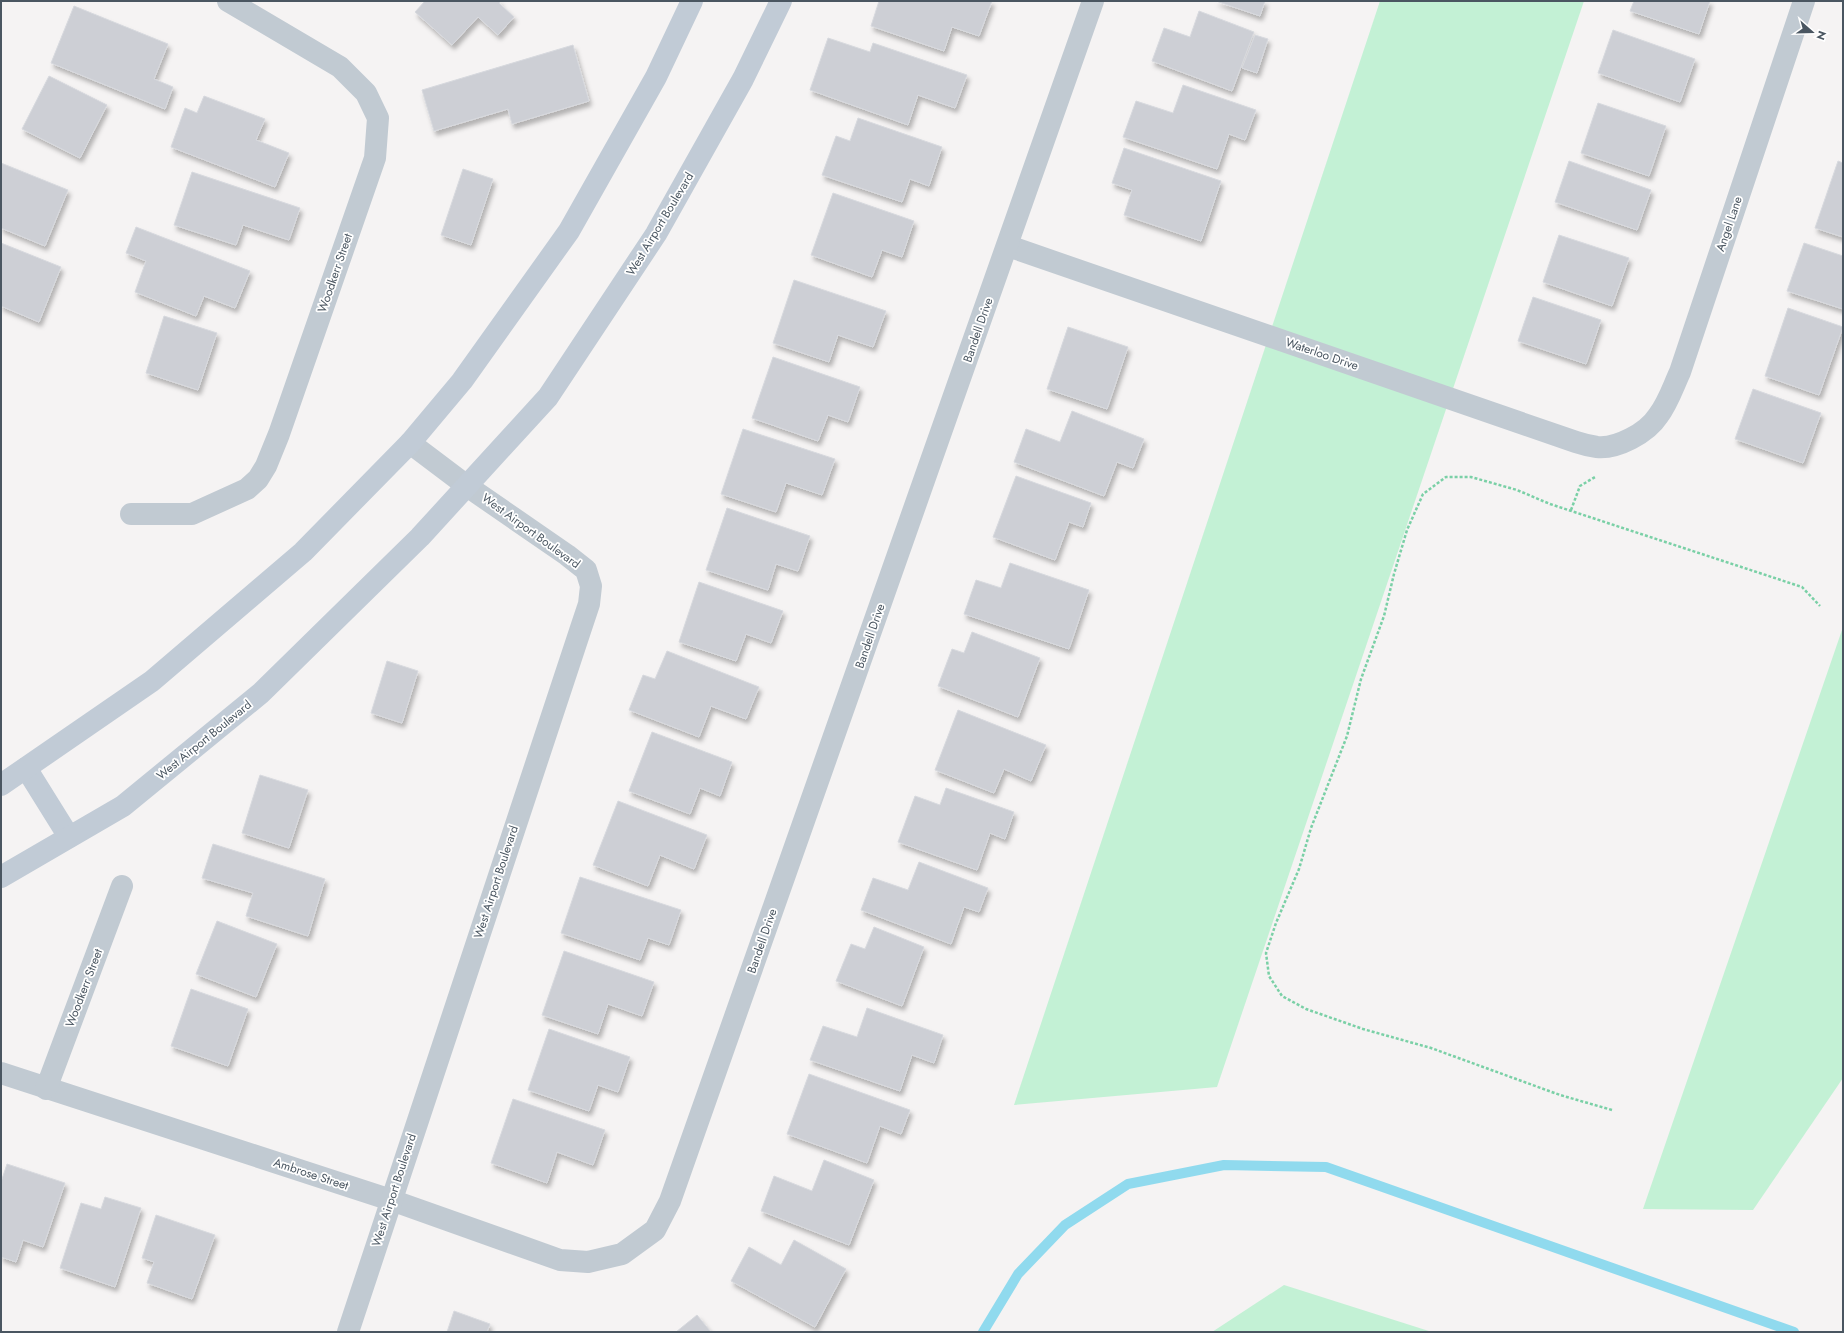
<svg xmlns="http://www.w3.org/2000/svg" width="1844" height="1333" font-family="Jost,sans-serif">
<style>
.green{fill:#c3f1d5}
.lines{fill:none;stroke-linecap:round;stroke-linejoin:round}
.stream{stroke:#90daee;stroke-width:10}
.building{fill:#cdcfd5;stroke:#d7d9de;filter:url(#shadow)}
.path{stroke:#7ad0a6;stroke-width:2.5;stroke-dasharray:3 2;stroke-linecap:butt}
.street{stroke:#c1cad2;stroke-width:22}
.secondary{stroke:#c1cbd6;stroke-width:22}
.labels{text-anchor:middle;dominant-baseline:central;stroke-width:3.5;stroke-linejoin:round;paint-order:stroke}
.street-label{font-size:12px;fill:#4a5661;stroke:#fff}
</style>
<defs>
<filter id="shadow"><feDropShadow dx="2.5" dy="4.5" stdDeviation="2" flood-color="#0004"/></filter>
</defs>
<rect width="100%" height="100%" fill="#f5f3f3"/>
<g class="green">
<polygon points="1380,1 1584,1 1217,1087 1014,1105"/>
<polygon points="1843,627 1843,1078 1753,1210 1643,1209"/>
<polygon points="1284,1285 1432,1332 1212,1332"/>
</g>
<g class="lines">
<polyline class="stream" points="983,1332 1018,1274 1065,1225 1128,1184 1224,1165 1326,1167 1794,1332"/>
</g>
<g class="building">
<polygon points="425,1 501,1 499,3 514,17 498,35 478,17 452,45 415,12"/>
<polygon points="879,1 992,1 979,36 952,27 944,51 871,26"/>
<polygon points="1216,1 1265,1 1260,16"/>
<polygon points="1634,1 1710,1 1699,34 1630,11"/>
<polygon points="74,6 168,44 154,79 173,87 165,109 51,63"/>
<polygon points="1199,11 1254,32 1232,91 1152,61 1164,28 1190,37"/>
<polygon points="1613,30 1695,59 1680,102 1598,73"/>
<polygon points="1255,35 1268,39 1257,73 1242,68"/>
<polygon points="828,38 870,52 873,43 967,75 955,108 918,95 908,125 810,90"/>
<polygon points="573,45 589,101 512,124 508,109 434,131 422,90"/>
<polygon points="49,76 107,105 80,158 22,129"/>
<polygon points="1183,85 1256,110 1245,140 1229,134 1217,169 1123,137 1136,101 1173,113"/>
<polygon points="204,96 265,119 256,140 289,153 275,187 171,147 185,108 197,113"/>
<polygon points="1598,103 1666,126 1649,176 1581,153"/>
<polygon points="858,118 942,147 929,186 910,179 902,202 822,175 836,136 850,141"/>
<polygon points="1124,148 1221,181 1201,241 1124,215 1132,190 1112,183"/>
<polygon points="1569,161 1651,190 1637,230 1555,202"/>
<polygon points="1838,161 1843,163 1843,237 1815,228"/>
<polygon points="1,163 68,190 45,246 1,228"/>
<polygon points="463,169 493,179 471,245 441,235"/>
<polygon points="192,172 300,208 289,240 243,225 236,245 174,225"/>
<polygon points="833,193 914,221 902,257 882,250 872,277 811,255"/>
<polygon points="136,227 250,271 235,308 204,296 196,316 135,292 146,261 126,253"/>
<polygon points="1559,235 1629,258 1612,306 1543,282"/>
<polygon points="1,243 61,267 39,322 1,306"/>
<polygon points="1804,243 1843,256 1843,309 1787,291"/>
<polygon points="794,280 886,311 873,347 838,335 829,362 773,343"/>
<polygon points="1533,297 1601,320 1586,364 1518,341"/>
<polygon points="1788,308 1843,327 1819,395 1765,376"/>
<polygon points="164,316 217,333 198,390 146,373"/>
<polygon points="1068,327 1128,347 1107,409 1047,389"/>
<polygon points="773,357 860,387 848,422 828,415 818,441 752,418"/>
<polygon points="1753,389 1821,413 1803,463 1735,439"/>
<polygon points="1072,411 1144,439 1133,468 1117,462 1104,496 1014,462 1026,429 1060,442"/>
<polygon points="743,429 835,459 822,495 786,483 776,512 721,494"/>
<polygon points="1016,476 1091,503 1083,527 1069,522 1055,560 993,537"/>
<polygon points="727,508 810,536 798,571 776,564 768,590 706,570"/>
<polygon points="1010,563 1089,590 1069,649 964,614 976,580 1001,588"/>
<polygon points="699,582 783,611 771,643 746,634 736,661 679,642"/>
<polygon points="972,632 1040,658 1018,717 938,686 952,649 964,653"/>
<polygon points="667,651 759,687 746,719 711,706 699,737 629,710 643,675 655,679"/>
<polygon points="387,661 418,671 402,723 371,713"/>
<polygon points="958,710 1046,745 1031,781 1004,769 994,793 935,770"/>
<polygon points="652,732 732,762 720,796 700,788 690,814 629,791"/>
<polygon points="260,775 308,790 289,848 242,833"/>
<polygon points="946,788 1014,812 1005,839 990,833 977,870 898,842 915,796 940,805"/>
<polygon points="618,801 707,835 694,869 660,855 648,886 593,865"/>
<polygon points="213,844 325,879 308,936 246,916 253,893 202,878"/>
<polygon points="919,862 988,888 979,912 964,907 951,944 861,910 873,878 908,890"/>
<polygon points="580,877 681,910 669,945 648,938 640,960 561,933"/>
<polygon points="217,921 277,944 256,997 196,974"/>
<polygon points="874,927 924,947 902,1006 836,981 851,944 865,949"/>
<polygon points="564,951 654,982 642,1016 608,1004 598,1034 542,1015"/>
<polygon points="191,989 248,1009 228,1066 171,1046"/>
<polygon points="867,1008 943,1035 934,1063 912,1055 900,1091 810,1060 823,1026 857,1037"/>
<polygon points="549,1029 630,1057 618,1092 598,1085 589,1111 528,1090"/>
<polygon points="809,1074 910,1110 901,1134 880,1126 867,1163 787,1134"/>
<polygon points="513,1099 605,1130 593,1165 557,1152 547,1183 491,1163"/>
<polygon points="824,1160 874,1180 849,1245 761,1211 774,1176 812,1191"/>
<polygon points="7,1164 65,1183 43,1247 23,1240 16,1262 1,1257 1,1182"/>
<polygon points="105,1197 141,1208 115,1287 60,1268 81,1203 101,1209"/>
<polygon points="156,1215 215,1235 192,1299 147,1283 154,1262 142,1258"/>
<polygon points="794,1240 846,1269 815,1327 731,1281 749,1247 781,1265"/>
<polygon points="454,1311 490,1324 487,1332 447,1332"/>
<polygon points="697,1315 711,1332 676,1332"/>
</g>
<g class="lines">
<g class="path">
<polyline points="1571,510 1580,486 1595,477"/>
<polyline points="1612,1110 1560,1095 1431,1048 1363,1029 1306,1009 1282,996 1269,976 1266,953 1276,923 1299,869 1311,828 1347,736 1361,679 1384,616 1394,574 1407,530 1423,494 1446,477 1471,477 1517,490 1550,504 1802,587 1820,606"/>
</g>
<g class="street">
<path d="M1008,246L1576,442C1582,444 1590,446 1597,447C1617,449 1647,433 1658,416C1668,403 1673,387 1680,372L1804,1"/>
<polyline points="131,514 192,514 247,489 258,479 266,466 279,434 375,158 378,118 366,93 340,67 228,1"/>
<polyline points="1,1073 391,1200 560,1260 588,1262 622,1254 655,1230 670,1201 1093,1"/>
<polyline points="46,1089 122,886"/>
<polyline points="348,1332 580,631 589,604 591,586 586,570 567,555 467,486 410,443"/>
</g>
<g class="secondary">
<polyline points="26,768 69,837"/>
<polyline points="1,785 152,681 303,552 410,443 462,381 569,231 656,77 692,1"/>
<polyline points="1,877 123,806 261,693 420,537 548,397 656,234 743,79 781,1"/>
</g>
</g>
<g class="labels">
<g class="street-label">
<text transform="translate(660 224) rotate(-59)">West Airport Boulevard</text>
<text transform="translate(1729 224) rotate(-71)">Angel Lane</text>
<text transform="translate(335 273) rotate(-71)">Woodkerr Street</text>
<text transform="translate(978 330) rotate(-71)">Bandell Drive</text>
<text transform="translate(1322 354) rotate(19)">Waterloo Drive</text>
<text transform="translate(531 531) rotate(36)">West Airport Boulevard</text>
<text transform="translate(870 636) rotate(-71)">Bandell Drive</text>
<text transform="translate(204 740) rotate(-39)">West Airport Boulevard</text>
<text transform="translate(496 882) rotate(-72)">West Airport Boulevard</text>
<text transform="translate(762 941) rotate(-71)">Bandell Drive</text>
<text transform="translate(84 988) rotate(-69)">Woodkerr Street</text>
<text transform="translate(311 1174) rotate(18)">Ambrose Street</text>
<text transform="translate(394 1190) rotate(-72)">West Airport Boulevard</text>
</g>
</g>
<rect width="1844" height="1333" fill="none" stroke="#4a5661" stroke-width="4"/>
<g transform="translate(1812 32) rotate(110)" stroke="#ffffff" stroke-width="3" paint-order="stroke">
<path d="M0-3L7 15L0 10L-7 15Z" fill="#4a5661"/>
<text y="-6" font-size="11" font-weight="bold" text-anchor="middle" fill="#4a5661">N</text>
</g>
</svg>
